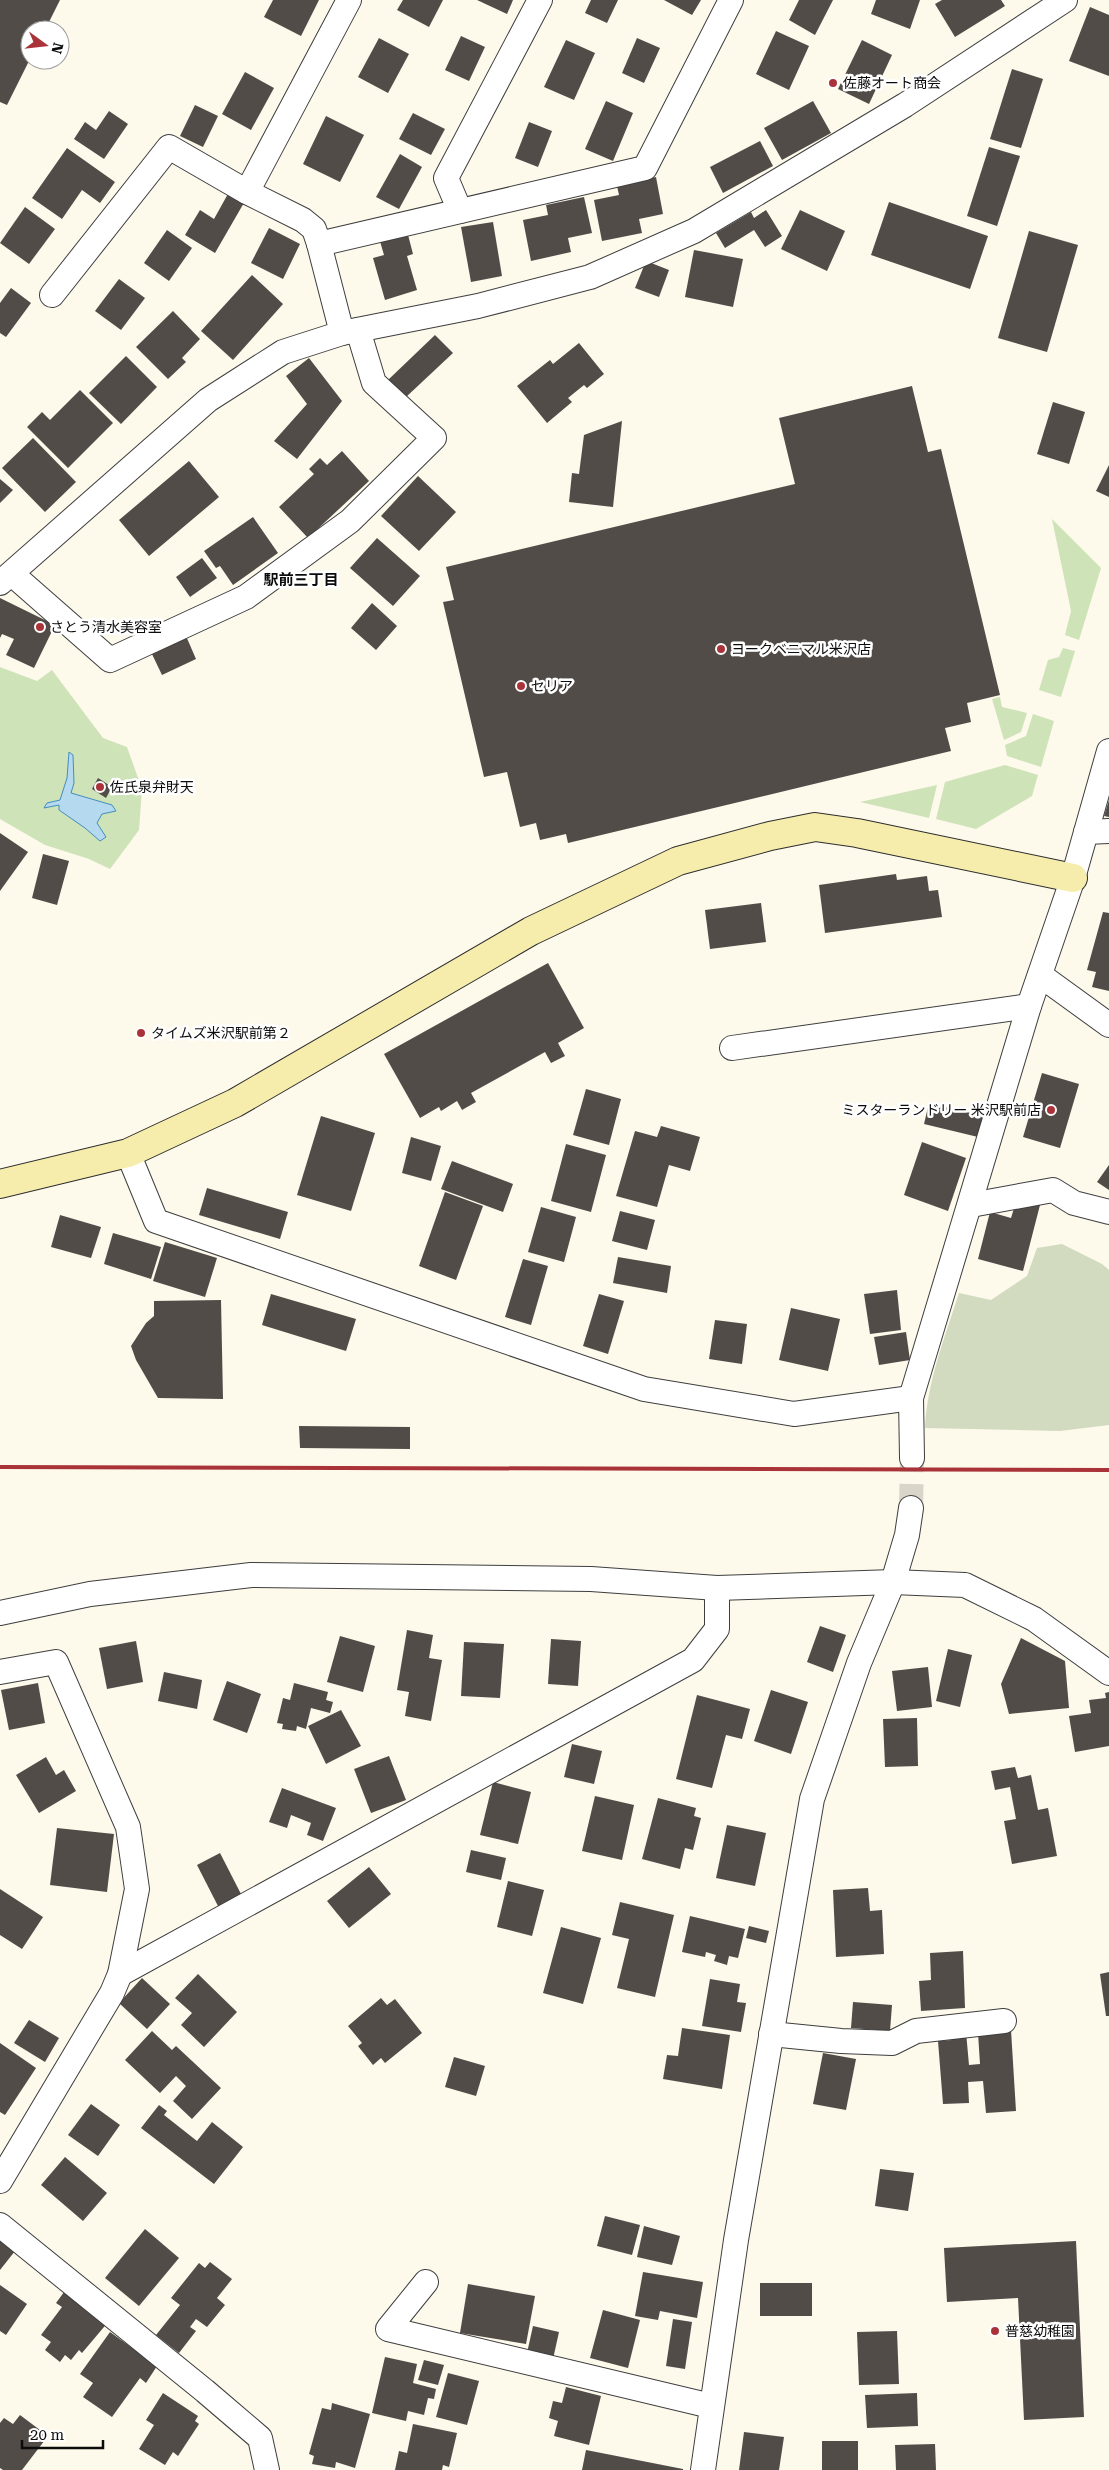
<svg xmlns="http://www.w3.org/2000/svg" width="1109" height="2470" font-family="'Roboto Serif','Noto Sans JP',serif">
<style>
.green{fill:#cfe3b9}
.cemetery{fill:#d2dbbf}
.water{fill:#b5d9ee;stroke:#448dbd}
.building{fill:#524c48}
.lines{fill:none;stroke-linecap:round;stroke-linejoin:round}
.street-tunnel{stroke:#d9d5c9;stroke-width:24;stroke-dasharray:24 12;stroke-linecap:butt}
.street-casing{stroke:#3e3e3e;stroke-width:26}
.secondary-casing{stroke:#2d2d2d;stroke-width:30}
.street{stroke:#fff;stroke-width:24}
.secondary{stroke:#f6edad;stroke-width:28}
.rail{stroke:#aa3339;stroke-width:4}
.poi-dot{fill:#aa3339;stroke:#fff;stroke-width:2}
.labels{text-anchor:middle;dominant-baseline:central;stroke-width:5;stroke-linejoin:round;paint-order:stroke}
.poi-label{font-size:14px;fill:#0b0b0b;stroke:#fff;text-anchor:start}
.neighbourhood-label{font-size:15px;font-weight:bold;fill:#0b0b0b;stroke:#fff}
</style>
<rect width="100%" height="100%" fill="#fdf9eb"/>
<g class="green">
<polygon points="1052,519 1101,568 1079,640 1065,635 1071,611"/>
<polygon points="1063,648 1075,651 1061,697 1039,690 1048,660 1059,657"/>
<polygon points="0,667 37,681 52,670 103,738 127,747 142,789 139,830 110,869 89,859 45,845 0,819"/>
<polygon points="1000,697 1002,707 1027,713 1021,732 1004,740 992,699"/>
<polygon points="1033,714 1054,721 1041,767 1007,756 1005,745 1026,736"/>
<polygon points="1005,765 1038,775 1032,796 976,829 936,819 945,782"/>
<polygon points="937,785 929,818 860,802"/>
</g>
<path class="cemetery" d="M1062,1244L1102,1264L1109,1270V1425L1060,1431L925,1428C927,1382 945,1337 959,1293L991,1300L1027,1276L1037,1248Z"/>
<polygon class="water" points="69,752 73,755 74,783 71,793 112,805 116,811 102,814 97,823 106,837 100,841 85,828 59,810 59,805 44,808 47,803 60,800 67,778"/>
<g class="building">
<polygon points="0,0 60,0 45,30 30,30 30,59 7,105 0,102"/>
<polygon points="273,0 319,0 301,36 264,17"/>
<polygon points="403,0 443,0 429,27 397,10"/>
<polygon points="477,0 513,0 507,14"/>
<polygon points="591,0 618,0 607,23 585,13"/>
<polygon points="664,0 701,0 692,15"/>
<polygon points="799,0 833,0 815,35 789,20"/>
<polygon points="876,0 920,0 910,29 871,14"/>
<polygon points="942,0 1001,0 1005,6 955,37 935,4"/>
<polygon points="1090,7 1109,15 1109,76 1069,61"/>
<polygon points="776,31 809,46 789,90 756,74"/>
<polygon points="461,36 485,47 469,81 445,70"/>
<polygon points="379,38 409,54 388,93 358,77"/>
<polygon points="637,38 660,48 644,83 622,73"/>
<polygon points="566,40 595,53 574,100 544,87"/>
<polygon points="862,40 892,55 869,104 838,89"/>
<polygon points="1012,69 1043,79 1021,148 990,139"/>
<polygon points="245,72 274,88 251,130 222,114"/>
<polygon points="606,101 633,113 613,161 585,149"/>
<polygon points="813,101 831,133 782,160 764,128"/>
<polygon points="195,105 218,116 203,147 180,136"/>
<polygon points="109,111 128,124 104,159 74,139 85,122 96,130"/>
<polygon points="413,113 445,129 431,155 399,139"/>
<polygon points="326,116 364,135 340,182 303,164"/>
<polygon points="529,122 552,131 538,167 515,158"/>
<polygon points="760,141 773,166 723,193 710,167"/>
<polygon points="989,147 1020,156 997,226 967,216"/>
<polygon points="67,148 115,182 100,203 82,190 62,219 32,198"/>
<polygon points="400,154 422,167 399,209 376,197"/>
<polygon points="656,177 663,214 639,219 642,233 602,241 594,200 619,195 617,186"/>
<polygon points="229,192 245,201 215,253 185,235 200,210 214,219"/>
<polygon points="584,197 592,233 568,238 571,252 531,261 523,220 548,215 546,205"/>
<polygon points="889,202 988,236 970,289 871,255"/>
<polygon points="25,207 55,229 29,264 0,243"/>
<polygon points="766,210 782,236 765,247 754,230 725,248 716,233 751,212 754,218"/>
<polygon points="800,210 845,231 827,271 781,249"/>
<polygon points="493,222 502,276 471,282 461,227"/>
<polygon points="269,228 300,244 283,279 251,263"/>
<polygon points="167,230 192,248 169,281 144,263"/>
<polygon points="407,231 413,254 407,256 417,290 385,300 373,258 384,255 379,238"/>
<polygon points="1029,231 1078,245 1047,352 998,338"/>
<polygon points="694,250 743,259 733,307 685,297"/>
<polygon points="646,261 669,270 659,297 635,288"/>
<polygon points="252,275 283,304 233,360 201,331"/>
<polygon points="119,279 145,298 121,330 95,311"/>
<polygon points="11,288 31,303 6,337 0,333 0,303"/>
<polygon points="173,311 200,339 182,358 186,362 168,379 136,347"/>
<polygon points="435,335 453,353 405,398 388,380"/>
<polygon points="579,343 604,374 587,388 584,385 568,398 572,402 547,423 517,386 550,360 553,364"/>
<polygon points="126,356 157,387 121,424 89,393"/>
<polygon points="309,358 342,401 297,459 274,441 307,404 286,376"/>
<polygon points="912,386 928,452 941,449 1000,695 967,703 971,722 945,728 951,751 568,843 566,834 540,840 536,823 520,827 507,772 484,777 443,602 454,600 446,567 795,484 779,418"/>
<polygon points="80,390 113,423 68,468 27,427 42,412 50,420"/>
<polygon points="1053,402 1085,412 1069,464 1037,454"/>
<polygon points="622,421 613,507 569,502 572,473 579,474 584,435"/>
<polygon points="33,438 76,482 45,512 2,468"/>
<polygon points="342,451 369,481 308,538 279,507 314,474 309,469 320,458 327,465"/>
<polygon points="189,461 219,497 149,556 119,520"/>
<polygon points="1109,465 1109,497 1096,491"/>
<polygon points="418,476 456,512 419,551 381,516"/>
<polygon points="0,479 13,490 0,503"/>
<polygon points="253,517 278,553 233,585 220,566 216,568 204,551"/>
<polygon points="377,538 420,576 393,606 350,568"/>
<polygon points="202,558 217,578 190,597 176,577"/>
<polygon points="0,598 55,625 34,668 6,655 14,639 2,634 0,638"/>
<polygon points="372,603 397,626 376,650 351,628"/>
<polygon points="186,636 196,659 162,675 151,652"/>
<polygon points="98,778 112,787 106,798 92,789"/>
<polygon points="1109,800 1109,817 1104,816"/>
<polygon points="0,833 28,852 0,891"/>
<polygon points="43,854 69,861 57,905 32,898"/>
<polygon points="896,874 897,880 927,876 929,891 938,890 942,917 825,933 819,885"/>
<polygon points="761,903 766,942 710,949 705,910"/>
<polygon points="1103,912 1109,913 1109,991 1092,987 1096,972 1087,970"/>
<polygon points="548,963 584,1028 558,1043 565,1056 551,1063 545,1052 471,1093 476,1102 462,1110 457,1101 441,1111 439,1107 420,1118 384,1054"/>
<polygon points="1042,1073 1079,1084 1060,1148 1023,1137"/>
<polygon points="586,1089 621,1099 609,1145 573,1135"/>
<polygon points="929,1103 983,1116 978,1137 924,1124"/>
<polygon points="321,1116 375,1133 351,1211 297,1195"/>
<polygon points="661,1126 700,1137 690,1171 669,1165 657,1207 616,1196 635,1131 657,1137"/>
<polygon points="411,1137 441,1146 431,1181 402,1173"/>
<polygon points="922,1142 966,1158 948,1211 904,1195"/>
<polygon points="566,1144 606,1155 591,1212 551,1201"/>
<polygon points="452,1161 513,1184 503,1212 441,1189"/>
<polygon points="1109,1165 1109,1190 1097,1182"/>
<polygon points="207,1188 288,1212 280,1239 199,1215"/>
<polygon points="445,1192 483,1206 456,1280 419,1266"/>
<polygon points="1015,1205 1040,1205 1023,1271 978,1259 990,1212 1011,1218"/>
<polygon points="541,1207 576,1217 564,1262 528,1252"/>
<polygon points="620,1211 655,1220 647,1250 612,1241"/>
<polygon points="60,1215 101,1227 91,1258 51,1247"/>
<polygon points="113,1233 161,1247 151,1279 104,1264"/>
<polygon points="165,1242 217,1258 205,1297 153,1281"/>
<polygon points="618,1257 671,1266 667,1293 613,1283"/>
<polygon points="523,1259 548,1266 531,1325 505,1317"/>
<polygon points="897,1290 901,1330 870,1334 864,1294"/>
<polygon points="271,1294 356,1319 346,1351 262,1325"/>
<polygon points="599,1294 624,1301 608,1354 583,1346"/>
<polygon points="221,1300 223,1399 158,1398 136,1360 131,1346 146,1323 154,1316 154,1301"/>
<polygon points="791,1308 840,1319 828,1371 779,1360"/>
<polygon points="715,1320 747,1324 742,1364 709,1359"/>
<polygon points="906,1332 910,1360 879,1365 874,1337"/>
<polygon points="299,1426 410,1427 410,1449 300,1448"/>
<polygon points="820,1626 846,1635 833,1672 807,1662"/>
<polygon points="407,1630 433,1635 429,1658 442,1660 431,1721 405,1716 409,1692 397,1690"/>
<polygon points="340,1636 375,1646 363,1692 327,1682"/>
<polygon points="1021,1638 1065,1661 1069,1708 1009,1714 1001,1684"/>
<polygon points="551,1639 581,1641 578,1686 548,1684"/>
<polygon points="136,1641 143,1682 107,1689 99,1648"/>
<polygon points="464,1642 504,1644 500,1698 461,1696"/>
<polygon points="948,1649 972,1655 960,1707 936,1701"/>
<polygon points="928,1667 932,1707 897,1711 892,1671"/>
<polygon points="164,1672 202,1680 197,1709 158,1701"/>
<polygon points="227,1681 261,1694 247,1733 213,1720"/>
<polygon points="38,1683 45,1723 9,1730 1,1690"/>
<polygon points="294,1683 328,1692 326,1700 333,1702 330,1713 311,1708 306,1729 297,1726 296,1731 282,1729 283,1724 277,1723 283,1698 290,1700"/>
<polygon points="771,1690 808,1702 791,1754 754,1741"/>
<polygon points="1109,1692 1109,1746 1075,1752 1069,1716 1091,1713 1089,1700 1106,1698 1105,1693"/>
<polygon points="697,1695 750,1709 742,1739 726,1735 712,1788 676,1779"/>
<polygon points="341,1710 361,1746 326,1764 308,1726"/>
<polygon points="917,1718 918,1766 885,1767 883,1719"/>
<polygon points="572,1744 602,1751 594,1784 564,1777"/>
<polygon points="389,1756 406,1800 371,1813 354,1769"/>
<polygon points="46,1757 56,1775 64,1770 76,1791 39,1813 16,1775"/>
<polygon points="1015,1767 1018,1778 1031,1775 1038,1810 1048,1808 1057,1856 1012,1864 1004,1821 1016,1819 1010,1787 995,1790 991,1771"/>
<polygon points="493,1782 531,1792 518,1844 480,1835"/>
<polygon points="282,1788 336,1808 323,1841 307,1835 311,1823 291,1815 287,1828 269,1822"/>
<polygon points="595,1796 634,1805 622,1860 582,1851"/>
<polygon points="658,1798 696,1808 694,1816 701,1818 693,1850 685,1848 680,1869 642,1859"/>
<polygon points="727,1825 766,1833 755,1886 716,1878"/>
<polygon points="57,1828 114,1834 107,1892 50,1885"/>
<polygon points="471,1850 506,1858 501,1880 466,1872"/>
<polygon points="220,1853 241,1894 218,1906 197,1865"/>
<polygon points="369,1867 391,1894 349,1928 327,1901"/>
<polygon points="508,1881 544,1890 532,1936 497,1927"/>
<polygon points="868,1888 870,1911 882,1910 884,1954 836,1957 833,1890"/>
<polygon points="0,1889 43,1917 22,1949 0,1935"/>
<polygon points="620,1902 674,1915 655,1997 617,1988 629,1939 612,1935"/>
<polygon points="690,1916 745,1929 738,1958 729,1956 727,1965 714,1961 716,1955 706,1952 705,1957 682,1952"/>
<polygon points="749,1926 769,1931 766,1943 746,1938"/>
<polygon points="561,1927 601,1938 583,2004 543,1993"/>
<polygon points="963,1951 965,2008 921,2011 919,1981 931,1980 930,1953"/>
<polygon points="1109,1972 1109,2016 1106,2016 1100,1974"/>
<polygon points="198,1974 237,2012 204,2047 181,2025 192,2013 175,1998"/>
<polygon points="142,1978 170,2004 147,2029 119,2003"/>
<polygon points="710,1979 740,1984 737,2002 746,2003 741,2032 702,2026"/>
<polygon points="381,1998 387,2005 395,1999 422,2033 385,2063 381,2058 373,2065 358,2046 362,2043 348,2026"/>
<polygon points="853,2002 892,2005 890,2031 851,2028"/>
<polygon points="29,2020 59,2038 45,2062 14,2043"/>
<polygon points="682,2028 730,2035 722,2089 663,2079 667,2055 678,2056"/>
<polygon points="1011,2030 1016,2111 986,2113 983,2081 968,2082 969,2103 943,2104 938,2041 952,2040 951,2033 966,2032 969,2065 980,2064 978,2033"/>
<polygon points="152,2031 172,2050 176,2046 221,2088 192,2119 173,2101 186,2086 176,2076 160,2093 125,2060"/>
<polygon points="0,2043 36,2068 5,2115 0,2112"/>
<polygon points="823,2053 856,2059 846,2110 813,2104"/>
<polygon points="454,2057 485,2066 476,2096 445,2087"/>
<polygon points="91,2104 120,2125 98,2156 68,2135"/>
<polygon points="159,2105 167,2111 164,2115 197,2141 212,2122 243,2147 214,2184 141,2128"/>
<polygon points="65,2157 107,2193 83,2221 41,2185"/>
<polygon points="880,2169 914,2173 908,2211 875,2206"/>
<polygon points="605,2216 640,2225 632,2255 597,2246"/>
<polygon points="644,2226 680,2236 672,2265 637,2257"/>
<polygon points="145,2229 179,2258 139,2306 105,2278"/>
<polygon points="0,2231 19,2246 0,2270"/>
<polygon points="1076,2241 1084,2417 1024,2420 1018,2298 947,2302 944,2248"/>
<polygon points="210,2262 232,2279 217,2298 225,2305 207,2327 196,2319 190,2327 196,2331 179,2353 156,2335 180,2305 171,2298 199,2263 205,2268"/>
<polygon points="643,2272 703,2282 697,2318 660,2311 658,2320 635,2316"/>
<rect x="760" y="2283" width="52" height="33"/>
<polygon points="468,2284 535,2296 526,2344 460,2333"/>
<polygon points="0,2285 27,2304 6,2335 0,2331"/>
<polygon points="67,2288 109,2321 82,2353 79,2350 71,2360 65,2355 60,2362 45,2350 51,2342 41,2335 62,2307 56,2303"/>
<polygon points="603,2310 640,2320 628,2368 590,2358"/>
<polygon points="673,2319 692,2322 685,2369 666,2366"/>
<polygon points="533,2326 559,2332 553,2359 527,2353"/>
<polygon points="897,2331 899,2384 859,2385 857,2332"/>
<polygon points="110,2332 157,2366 146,2383 140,2378 112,2417 83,2397 93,2383 80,2374"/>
<polygon points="385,2357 417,2364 413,2383 436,2389 434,2399 428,2398 424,2415 408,2411 406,2421 372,2413"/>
<polygon points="424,2360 444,2365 438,2385 418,2380"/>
<polygon points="448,2373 479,2381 467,2425 436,2417"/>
<polygon points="566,2387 601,2396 589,2445 554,2436 558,2421 549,2418 553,2401 562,2403"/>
<polygon points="163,2393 198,2416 195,2421 199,2424 178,2456 173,2452 165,2465 139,2449 154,2425 146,2420"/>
<polygon points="917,2393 918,2426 867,2428 865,2395"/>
<polygon points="332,2403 370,2414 355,2468 336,2462 335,2468 312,2464 314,2456 309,2454 322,2408 331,2410"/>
<polygon points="20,2415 48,2436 22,2470 3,2470 0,2468 0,2423 4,2418 13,2424"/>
<polygon points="413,2424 457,2433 449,2467 443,2465 442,2470 395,2470 399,2451 407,2453"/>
<polygon points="744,2432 784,2437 779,2470 739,2470"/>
<rect x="822" y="2441" width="36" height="29"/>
<polygon points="935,2444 936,2470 896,2470 895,2445"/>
<polygon points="586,2450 683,2469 683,2470 582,2470"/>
</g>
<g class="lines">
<polyline class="street-tunnel" points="911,1508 912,1458"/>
<g class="street-casing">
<g id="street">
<polyline points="247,192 349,0"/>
<polyline points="460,211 446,178 540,0"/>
<polyline points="319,244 342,333"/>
<polyline points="52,295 169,147 247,192 303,220 314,229 319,244 645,168 731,0"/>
<polyline points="12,574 110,660 246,597 350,521 434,438 374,383 358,330"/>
<polyline points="0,583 208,400 283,352 342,333 478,306 590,277 694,231 905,105 1065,0"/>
<polyline points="1086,832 1109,831"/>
<polyline points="1040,975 1109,1025"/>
<polyline points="732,1048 1029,1006"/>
<polyline points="128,1153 156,1221 644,1389 794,1414 911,1398"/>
<polyline points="971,1205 1053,1190 1074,1203 1109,1212"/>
<polyline points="912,1458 911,1398 1029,1006 1073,878 1109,751"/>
<polyline points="0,1613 90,1594 251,1575 591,1579 717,1588 893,1582 965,1585 1034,1619 1109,1673"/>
<polyline points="0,1672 56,1662 128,1827 137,1889 120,1974 112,1993 0,2181"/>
<polyline points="120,1974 693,1660 717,1629 717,1588"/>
<polyline points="771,2034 841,2041 892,2043 916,2031 1004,2021"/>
<polyline points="0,2225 205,2391 260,2438 267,2470"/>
<polyline points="426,2282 388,2329 711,2406"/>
<polyline points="703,2470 736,2240 812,1799 859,1663 893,1582 907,1535 911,1508"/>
</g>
</g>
<g class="secondary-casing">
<polyline id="secondary" points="0,1184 128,1153 235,1103 531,931 678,861 770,836 815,827 857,833 1073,878"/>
</g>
<use href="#street" class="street"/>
<use href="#secondary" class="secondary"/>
<polyline class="rail" points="0,1467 1109,1470"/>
</g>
<g class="poi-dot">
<circle cx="833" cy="83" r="5"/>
<circle cx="40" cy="627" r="5"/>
<circle cx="721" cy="649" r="5"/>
<circle cx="521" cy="686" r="5"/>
<circle cx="100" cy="787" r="5"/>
<circle cx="141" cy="1033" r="5"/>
<circle cx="1051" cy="1110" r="5"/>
<circle cx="995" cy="2331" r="5"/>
</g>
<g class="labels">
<g class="poi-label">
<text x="843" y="83">佐藤オート商会</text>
<text x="50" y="627">さとう清水美容室</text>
<text x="731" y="649">ヨークベニマル米沢店</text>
<text x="531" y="686">セリア</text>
<text x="110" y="787">佐氏泉弁財天</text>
<text x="151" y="1033">タイムズ米沢駅前第２</text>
<text x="1041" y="1110" text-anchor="end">ミスターランドリー 米沢駅前店</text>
<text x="1005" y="2331">普慈幼稚園</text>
</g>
<g class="neighbourhood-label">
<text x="301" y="580">駅前三丁目</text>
</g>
</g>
<g transform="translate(45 45) rotate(105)"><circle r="24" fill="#ffffff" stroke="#9d9d9d"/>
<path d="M0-4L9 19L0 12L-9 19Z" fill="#aa3339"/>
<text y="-8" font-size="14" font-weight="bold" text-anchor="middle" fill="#0b0b0b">N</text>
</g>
<path d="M22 2440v8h81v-8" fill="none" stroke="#0b0b0b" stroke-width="2.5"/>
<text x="30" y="2440" font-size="15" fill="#0b0b0b" stroke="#ffffff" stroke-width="4" paint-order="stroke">20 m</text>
</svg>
